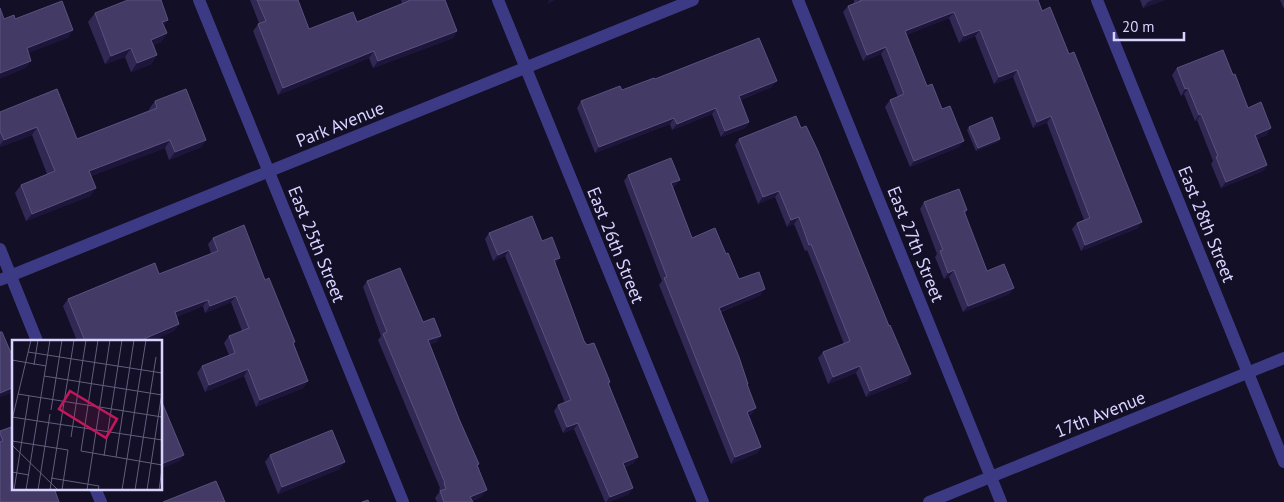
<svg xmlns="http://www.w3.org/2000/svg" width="1284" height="502" font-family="'PT Sans',sans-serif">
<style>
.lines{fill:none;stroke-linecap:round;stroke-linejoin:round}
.minor{stroke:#3d3a85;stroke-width:12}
.wall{fill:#312854}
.shaded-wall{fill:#1d163a}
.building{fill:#433a66;stroke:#5a527e}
.labels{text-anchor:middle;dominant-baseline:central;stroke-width:4.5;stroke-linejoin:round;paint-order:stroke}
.street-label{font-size:18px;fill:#d9d4ff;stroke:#130f26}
.inset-road{fill:none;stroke:#625e7d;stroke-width:1}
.view{fill:#c2185b;fill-opacity:0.15;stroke:#c2185b;stroke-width:2.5}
.inset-edge{fill:none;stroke:#d9d4ff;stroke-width:2.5}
</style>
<rect width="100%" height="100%" fill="#130f26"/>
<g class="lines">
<g class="minor">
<polyline points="199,0 403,502"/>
<polyline points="498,0 703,502"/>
<polyline points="798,0 1001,502"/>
<polyline points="1097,0 1284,462"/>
<polyline points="0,249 37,341"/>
<polyline points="0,280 693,0"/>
<polyline points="95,488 101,502"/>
<polyline points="929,502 1284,358"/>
</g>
</g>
<g class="wall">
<polygon points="250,0 298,0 309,29 357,22 402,3 401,0 445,0 457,31 453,38 373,68 369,58 278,95 253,31 259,23"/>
<polygon points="854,0 1038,0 1138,228 1081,251 1072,229 1077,223 1084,220 1047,123 1033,128 1013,77 994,84 975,36 959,43 949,18 906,35 927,86 942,109 959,147 910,167 885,107 890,100 898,97 881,54 863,61 843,12 848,6 854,3"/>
<polygon points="1140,0 1165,0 1143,8"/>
<polygon points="1280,0 1284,0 1284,9"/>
<polygon points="95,13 164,26 167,33 161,42 154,45 157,55 151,64 131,72 125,57 105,64 88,22"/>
<polygon points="1177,68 1233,75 1248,108 1267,135 1257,139 1267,165 1263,171 1221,188 1211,164 1213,161 1197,120 1195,121 1184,94 1181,96 1172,75"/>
<polygon points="655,79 772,87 740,100 749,122 745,128 721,137 712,114 672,130 670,124 595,153 577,108 581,101 622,90"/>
<polygon points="155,101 206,140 201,147 169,160 165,148 91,176 96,188 90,196 26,221 15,193 21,185 47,174 32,135 0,147 0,112 77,139 150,110 149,109"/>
<polygon points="969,127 1000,139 998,142 976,151 967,130"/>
<polygon points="801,128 911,374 907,381 866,397 856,373 828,384 818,358 823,352 844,344 816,272 807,250 805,251 794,224 787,227 775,197 758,204 735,145 739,139"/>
<polygon points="628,175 680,180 675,186 673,187 692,238 726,254 739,279 761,295 721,312 748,384 747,385 752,414 749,415 761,447 757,453 731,464 659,285 662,281 624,181"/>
<polygon points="924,202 967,210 965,214 987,271 1014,288 1009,294 963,312 949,277 944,279 935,257 937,254 920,209"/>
<polygon points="489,233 542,241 556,264 555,264 584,341 610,382 609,384 634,463 625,467 629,494 609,502 605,502 574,429 563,433 554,411 558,405 565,403 505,256 493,261 485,239"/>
<polygon points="213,238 265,280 294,344 308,381 303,388 256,407 244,376 205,392 197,373 202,366 229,355 224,343 229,336 242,331 231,302 205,313 203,306 176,317 179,324 174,331 151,341 77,341 63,306 68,299 159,274 211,253 208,244"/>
<polygon points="367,281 423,322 437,342 430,344 478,466 482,496 472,501 472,502 437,502 435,498 440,491 439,490 440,488 378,340 381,336 363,287"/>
<polygon points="0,431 59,502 0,502"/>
<polygon points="270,455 340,469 278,494 265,462"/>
</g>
<g class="shaded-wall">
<polygon points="549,0 556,0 547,4"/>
<polygon points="1153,0 1165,0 1143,8 1148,2"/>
<polygon points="954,12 949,18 900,38 905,31"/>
<polygon points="168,20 162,29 162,22"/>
<polygon points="73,30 68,38 21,56 27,48"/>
<polygon points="980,30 975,36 959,43 964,36"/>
<polygon points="457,31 453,38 373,68 378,61"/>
<polygon points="167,33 161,42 145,49 151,40"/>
<polygon points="886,47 881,54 863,61 867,55"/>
<polygon points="131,48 125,57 105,64 111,56"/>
<polygon points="374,51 369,58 278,95 283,88"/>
<polygon points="157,55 151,64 131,72 137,63"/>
<polygon points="31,61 26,68 0,79 0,73"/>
<polygon points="1017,70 1013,77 994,84 999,77"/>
<polygon points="777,81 772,87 734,102 739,96"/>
<polygon points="1188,88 1184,94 1181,96 1185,89"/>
<polygon points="716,108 712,114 672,130 677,124"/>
<polygon points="1201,114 1197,120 1195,121 1199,115"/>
<polygon points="1051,116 1047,123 1033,128 1037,122"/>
<polygon points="674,118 670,124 595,153 599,147"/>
<polygon points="749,122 745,128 721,137 725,131"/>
<polygon points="37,127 32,135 0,147 0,145 4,140"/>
<polygon points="1271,128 1267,135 1251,141 1255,135"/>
<polygon points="1000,139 998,142 976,151 978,148"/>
<polygon points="170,140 165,148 84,179 89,171"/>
<polygon points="206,140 201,147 169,160 175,152"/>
<polygon points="964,141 959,147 910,167 914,161"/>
<polygon points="1267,165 1263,171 1221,188 1226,182"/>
<polygon points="680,180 675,186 667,190 671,183"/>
<polygon points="96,188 90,196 26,221 32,214"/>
<polygon points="779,191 775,197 758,204 763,197"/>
<polygon points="799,217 794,224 787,227 791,220"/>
<polygon points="1142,222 1138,228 1081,251 1085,245"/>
<polygon points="509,250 505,256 493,261 498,255"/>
<polygon points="560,258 556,264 550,266 554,260"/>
<polygon points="954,270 949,277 944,279 948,273"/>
<polygon points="1014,288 1009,294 963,312 968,306"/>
<polygon points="765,289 761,295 715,314 719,308"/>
<polygon points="236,296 231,302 205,313 210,306"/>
<polygon points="208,300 203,306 170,319 175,312"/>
<polygon points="179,324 174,331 151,341 139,341"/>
<polygon points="441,336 437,342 424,347 428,340"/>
<polygon points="860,366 856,373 828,384 833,377"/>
<polygon points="248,369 244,376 205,392 209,385"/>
<polygon points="911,374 907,381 866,397 870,391"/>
<polygon points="308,381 303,388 256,407 260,400"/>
<polygon points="14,387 14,392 0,397 0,393"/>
<polygon points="756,408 752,414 743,418 747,412"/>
<polygon points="578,423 574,429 563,433 567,427"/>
<polygon points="761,447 757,453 731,464 735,457"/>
<polygon points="184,455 180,461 161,469 161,464"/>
<polygon points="638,457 634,463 619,469 623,463"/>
<polygon points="345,462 340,469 278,494 282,487"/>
<polygon points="633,488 629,494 609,502 606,502 610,497"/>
<polygon points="487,490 482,496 468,502 470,497"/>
</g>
<g class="building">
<polygon points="128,0 161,0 168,20 162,22 167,33 151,40 157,55 137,63 131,48 111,56 95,13"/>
<polygon points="257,0 298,0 309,29 353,12 357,22 409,1 409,0 445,0 457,31 378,61 374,51 283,88 258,24 266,21"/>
<polygon points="860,0 1038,0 1042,11 1050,7 1069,54 1074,52 1142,222 1085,245 1077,223 1090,218 1051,116 1037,122 1017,70 999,77 980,30 964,36 954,12 905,31 927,86 932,84 942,109 950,106 964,141 914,161 890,100 904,94 886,47 867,55 848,6 861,1"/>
<polygon points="62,1 73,30 27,48 31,61 0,73 0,8 4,19 14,15 15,19"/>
<polygon points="759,38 777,81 739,96 749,122 725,131 716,108 677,124 674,118 599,147 581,101 620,86 622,90 654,78 655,79"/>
<polygon points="1223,50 1233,75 1235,74 1248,108 1261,102 1271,128 1255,135 1267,165 1226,182 1216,157 1218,156 1201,114 1199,115 1188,88 1185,89 1177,68"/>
<polygon points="57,89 77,139 157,108 155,101 186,89 206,140 175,152 170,140 89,171 96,188 32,214 21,185 55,171 37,127 4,140 0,131 0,112"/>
<polygon points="796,116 801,128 806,126 818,151 889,326 890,325 911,374 870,391 860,366 833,377 823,352 850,341 820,266 811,244 809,245 799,217 791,220 779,191 763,197 739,139"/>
<polygon points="992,117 1000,139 978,148 969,127"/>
<polygon points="671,158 680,180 671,183 692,238 715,228 726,254 728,253 739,279 759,272 765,289 719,308 739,357 748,384 747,384 756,408 747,412 761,447 735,457 664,278 667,277 628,175"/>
<polygon points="959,189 967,210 964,211 987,271 1004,264 1014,288 968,306 954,270 948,273 940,251 943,250 924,202"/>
<polygon points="532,216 542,241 552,237 560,258 554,260 584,341 587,345 594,343 610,382 608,383 638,457 623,463 633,488 610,497 578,423 567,427 558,405 571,400 509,250 498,255 489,233"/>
<polygon points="244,225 265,280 269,278 295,342 293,343 308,381 260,400 248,369 209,385 202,366 235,353 229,336 249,328 236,296 210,306 208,300 175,312 179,324 139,341 85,341 68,299 155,263 159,274 218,251 213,238"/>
<polygon points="400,268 423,322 434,318 441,336 428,340 459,419 479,464 477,465 487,490 470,497 473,502 444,502 440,491 446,489 444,483 445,483 383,334 387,332 367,281"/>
<polygon points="0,332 2,332 14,360 14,387 0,393"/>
<polygon points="161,400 184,455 161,464"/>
<polygon points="14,426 14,488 54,488 59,502 0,502 0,442 3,441 0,433 0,431"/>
<polygon points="332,430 345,462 282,487 270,455"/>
<polygon points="216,481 225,502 163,502"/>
<polygon points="368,500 369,502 362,502"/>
</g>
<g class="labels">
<g class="street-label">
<text transform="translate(340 124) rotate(-22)">Park Avenue</text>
<text transform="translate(1207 224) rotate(68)">East 28th Street</text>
<text transform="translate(317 244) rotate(68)">East 25th Street</text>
<text transform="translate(916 244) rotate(68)">East 27th Street</text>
<text transform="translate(616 245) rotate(68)">East 26th Street</text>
<text transform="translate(1100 414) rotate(-22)">17th Avenue</text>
</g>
</g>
<g transform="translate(12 340)">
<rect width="150" height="150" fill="#130f26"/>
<path class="inset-road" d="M86,0L69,111L150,125M16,12L150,33M0,20L34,26M22,25L26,0M32,36L150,55M6,54L150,77M39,70L50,0M0,77L150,100M0,80L19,0M59,97L74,0M0,101L56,110L50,150M0,105L46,150M92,116L110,0M104,117L122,0M0,132L17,135M39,138L87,146L86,150M2,150L17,56M14,150L38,0M26,150L38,74M38,150L62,0M75,150L98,0M110,150L134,0M123,150L144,17M135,150L150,52M147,150L150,129"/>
<path class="view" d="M58,51L105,79L94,98L47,69Z"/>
<rect width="150" height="150" class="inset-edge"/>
</g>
<path d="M1114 32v8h70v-8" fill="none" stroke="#d9d4ff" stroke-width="2.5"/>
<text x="1122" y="32" font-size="15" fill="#d9d4ff" stroke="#130f26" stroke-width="4" paint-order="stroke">20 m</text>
</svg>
